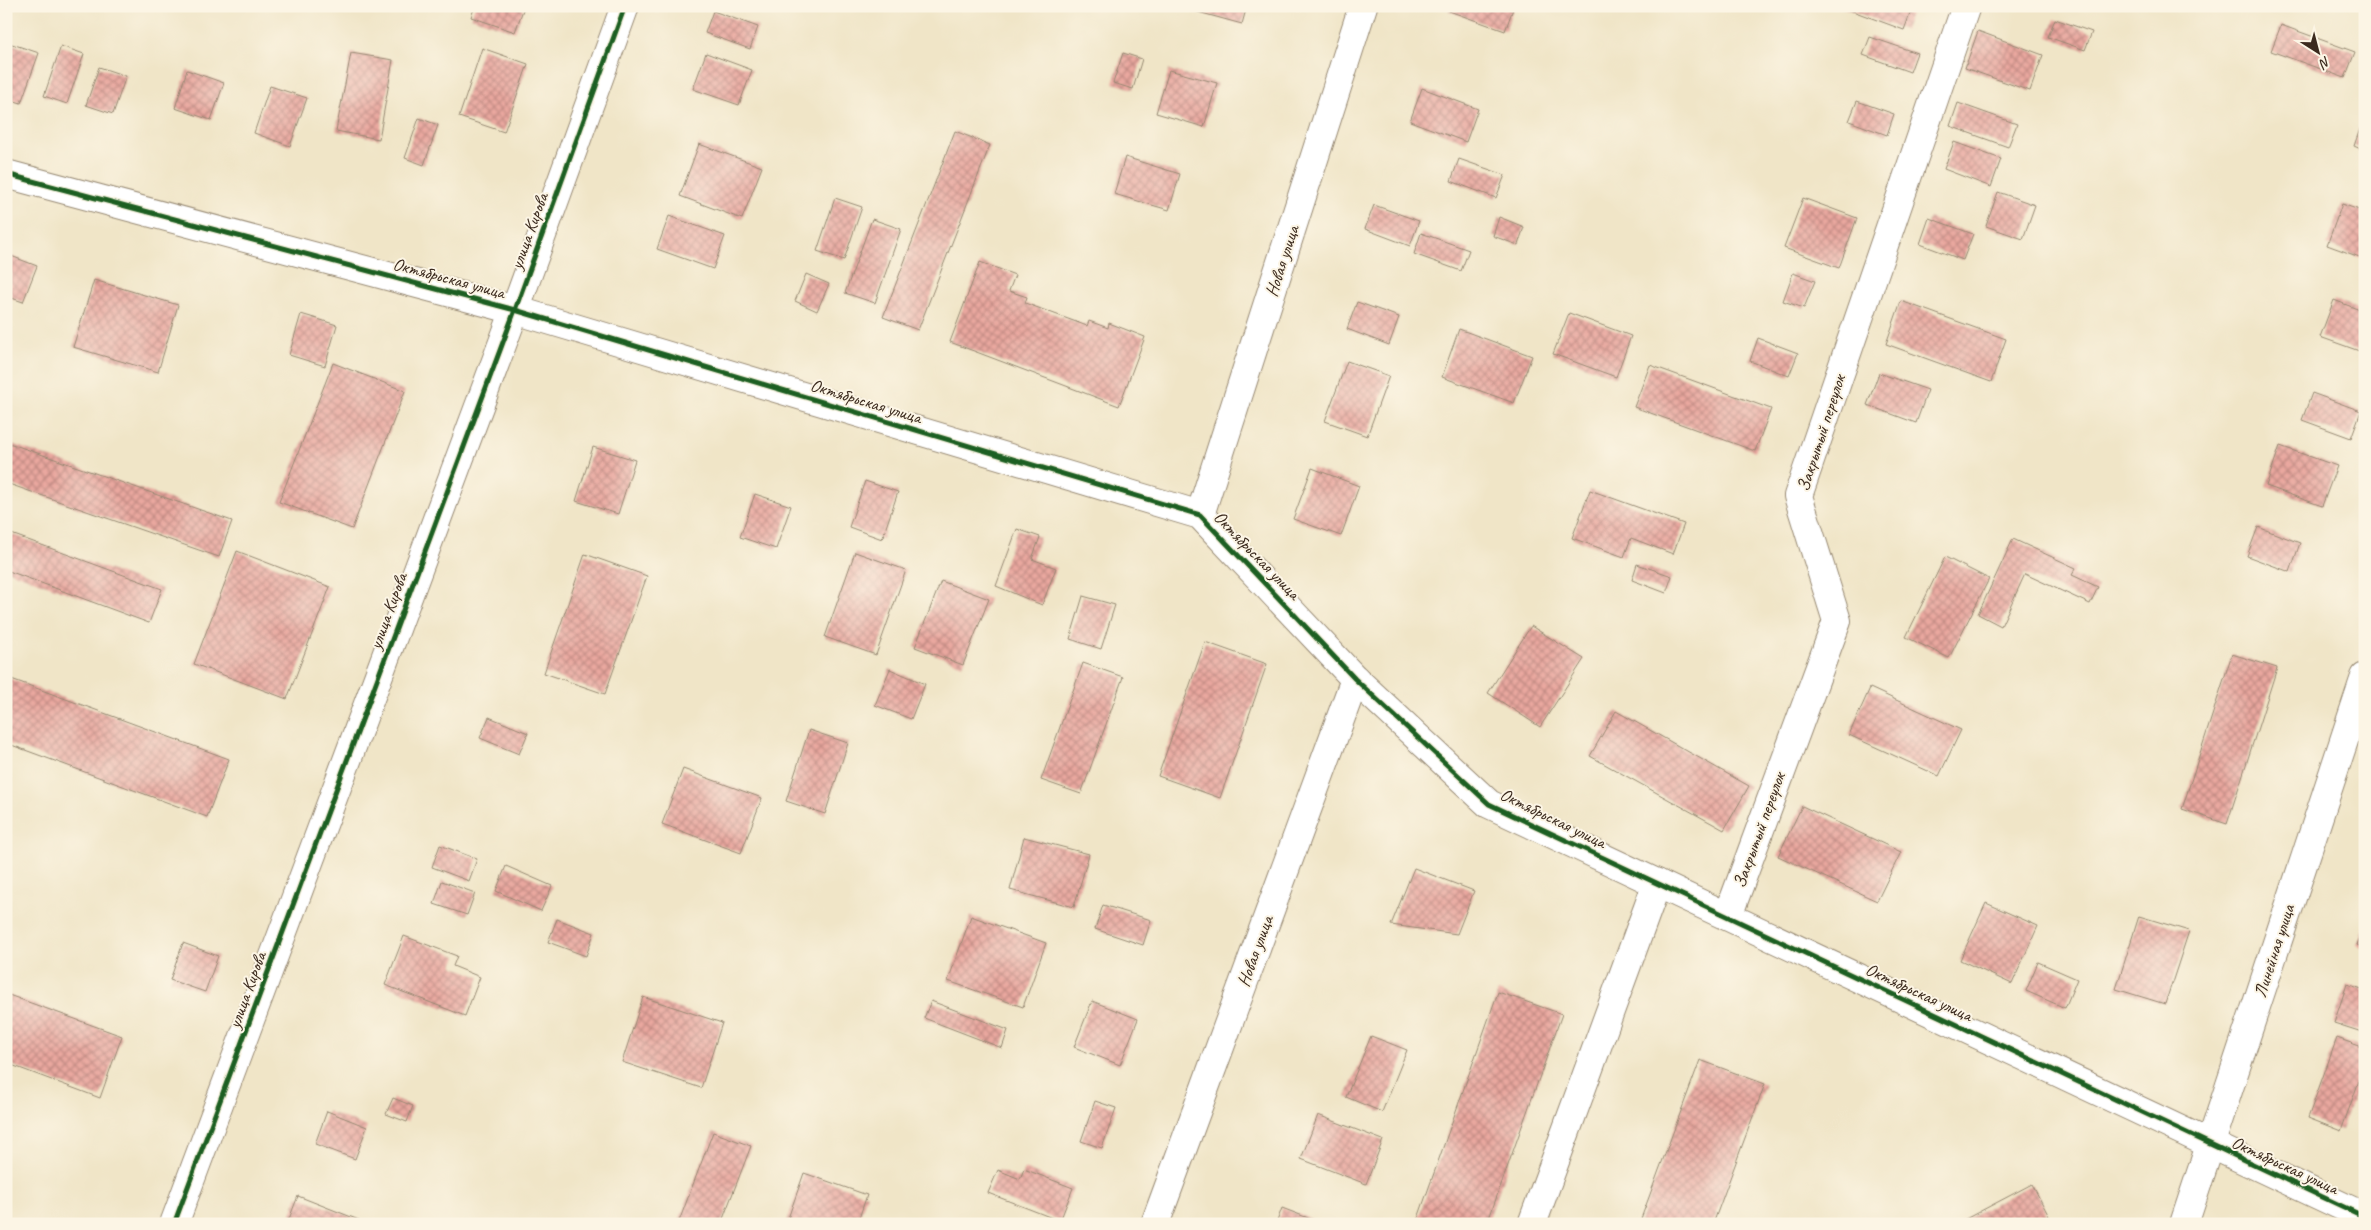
<svg xmlns="http://www.w3.org/2000/svg" width="2371" height="1230" font-family="Caveat,sans-serif">
<style>
.building{fill:url(#building-cross-hatch)}
.lines{fill:none;stroke-linecap:round;stroke-linejoin:round}
.minor-casing{stroke:#968872;stroke-width:30}
.minor{stroke:#fff;stroke-width:28}
.cycleway-casing{stroke:#fcf5e5;stroke-width:8}
.cycleway{stroke:#1b5e20;stroke-width:5}
.labels{text-anchor:middle;dominant-baseline:central;stroke-width:4;stroke-linejoin:round;paint-order:stroke}
.street-label{font-size:18px;fill:#3b2a1e;stroke:#fcf5e5}
</style>
<defs>
<pattern id="building-cross-hatch" width="8" height="8" patternUnits="userSpaceOnUse" patternTransform="scale(1.25)"><rect width="8" height="8" fill="#e9a79f"/><path d="M0 0l8 8M0 8l8-8" fill="none" stroke="#be8881"/></pattern>
</defs>
<rect width="100%" height="100%" fill="#fcf5e5"/>
<filter id="ink" filterUnits="userSpaceOnUse"><feTurbulence type="fractalNoise" baseFrequency=".02" numOctaves="2"/><feDisplacementMap in="SourceGraphic" scale="10" xChannelSelector="R" yChannelSelector="G"/><feConvolveMatrix kernelMatrix="1 2 1 2 8 2 1 2 1" color-interpolation-filters="sRGB"/></filter>
<filter id="wash" filterUnits="userSpaceOnUse"><feTurbulence type="fractalNoise" baseFrequency=".0096" numOctaves="4" result="noise"/><feDisplacementMap in="SourceGraphic" scale="20" xChannelSelector="R" yChannelSelector="G"/><feGaussianBlur stdDeviation="1.12" result="paint"/><feColorMatrix in="noise" values="0 0 0 0 0 0 0 0 0 0 0 0 0 0 0 0 0 1.4 0 .05"/><feComposite in="paint" operator="in"/></filter>
<g filter="url(#wash)">
<rect width="100%" height="100%" fill="#f0e5c7"/>
<g id="blocks">
<g class="building">
<polygon points="475,6 523,6 524,7 515,32 471,17"/>
<polygon points="1188,6 1247,6 1242,24 1187,9"/>
<polygon points="1450,6 1514,6 1505,31 1449,11"/>
<polygon points="1839,6 1913,6 1904,30"/>
<polygon points="713,11 758,27 750,49 705,33"/>
<polygon points="2055,19 2092,32 2085,50 2048,37"/>
<polygon points="2281,25 2355,52 2345,78 2271,51"/>
<polygon points="1978,31 2043,55 2030,91 1965,68"/>
<polygon points="1870,37 1917,53 1910,72 1863,55"/>
<polygon points="6,42 39,53 21,103 6,98"/>
<polygon points="61,46 84,54 67,104 44,96"/>
<polygon points="482,48 528,64 504,132 459,117"/>
<polygon points="351,53 393,60 379,139 336,131"/>
<polygon points="706,53 752,70 739,105 693,89"/>
<polygon points="1123,53 1142,59 1133,89 1113,83"/>
<polygon points="99,67 126,76 113,114 86,105"/>
<polygon points="187,70 224,83 211,120 175,108"/>
<polygon points="1169,70 1217,83 1204,127 1156,113"/>
<polygon points="270,86 307,98 290,146 254,133"/>
<polygon points="1422,88 1478,109 1466,142 1410,121"/>
<polygon points="1857,101 1894,114 1887,135 1849,121"/>
<polygon points="1958,103 2017,124 2008,147 1950,126"/>
<polygon points="419,118 438,125 424,165 405,158"/>
<polygon points="2361,126 2365,127 2365,151 2354,146"/>
<polygon points="955,131 990,145 918,330 883,317"/>
<polygon points="1954,142 2001,159 1991,187 1944,169"/>
<polygon points="699,144 762,167 742,219 680,196"/>
<polygon points="1125,157 1180,174 1169,210 1114,194"/>
<polygon points="1459,159 1505,175 1496,198 1451,181"/>
<polygon points="1998,192 2035,205 2023,239 1986,226"/>
<polygon points="835,198 862,207 844,260 817,251"/>
<polygon points="1803,198 1857,218 1839,268 1784,248"/>
<polygon points="2342,204 2365,212 2365,259 2327,245"/>
<polygon points="1374,205 1419,221 1410,246 1365,229"/>
<polygon points="669,216 725,236 713,269 657,249"/>
<polygon points="1499,217 1524,227 1518,245 1493,236"/>
<polygon points="1929,218 1973,234 1963,260 1920,244"/>
<polygon points="872,219 901,229 875,303 845,293"/>
<polygon points="1421,233 1469,250 1461,271 1414,254"/>
<polygon points="6,254 37,266 23,302 6,296"/>
<polygon points="980,262 1015,275 1009,291 1027,297 1025,303 1087,326 1089,321 1108,328 1109,323 1145,337 1119,406 950,342"/>
<polygon points="1793,273 1815,281 1804,308 1783,301"/>
<polygon points="806,274 829,284 817,311 795,301"/>
<polygon points="94,280 178,305 158,372 73,347"/>
<polygon points="2334,300 2365,312 2365,353 2320,337"/>
<polygon points="1901,301 2006,339 1991,382 1886,344"/>
<polygon points="1357,302 1399,317 1389,345 1347,329"/>
<polygon points="1569,313 1631,336 1616,377 1553,354"/>
<polygon points="301,314 337,325 325,366 289,355"/>
<polygon points="1459,329 1532,356 1514,403 1442,377"/>
<polygon points="1758,338 1798,353 1789,376 1750,361"/>
<polygon points="1347,361 1389,376 1367,436 1325,421"/>
<polygon points="333,363 405,391 352,529 279,502"/>
<polygon points="1650,365 1771,409 1755,451 1634,407"/>
<polygon points="1879,373 1928,390 1916,423 1867,405"/>
<polygon points="2312,393 2361,411 2351,438 2302,420"/>
<polygon points="6,442 232,521 219,557 6,483"/>
<polygon points="2280,446 2337,466 2322,506 2266,486"/>
<polygon points="593,447 635,460 618,514 576,501"/>
<polygon points="1312,468 1359,486 1341,536 1293,519"/>
<polygon points="865,481 898,492 882,539 849,527"/>
<polygon points="1590,490 1684,524 1673,554 1631,538 1624,557 1572,538"/>
<polygon points="755,494 791,506 776,549 740,537"/>
<polygon points="2258,527 2300,543 2290,572 2247,556"/>
<polygon points="1017,529 1040,537 1032,559 1056,568 1042,605 996,586"/>
<polygon points="6,532 162,589 149,623 6,570"/>
<polygon points="2013,539 2076,568 2072,575 2098,587 2090,604 2025,574 2001,626 1978,614"/>
<polygon points="237,551 330,587 287,699 194,664"/>
<polygon points="855,552 906,570 876,655 825,637"/>
<polygon points="585,554 647,576 605,694 544,673"/>
<polygon points="1945,557 1989,579 1949,658 1906,637"/>
<polygon points="1637,564 1672,576 1666,593 1632,580"/>
<polygon points="941,581 989,599 963,665 915,647"/>
<polygon points="1083,596 1115,605 1101,649 1070,639"/>
<polygon points="1531,626 1584,659 1540,727 1488,693"/>
<polygon points="1205,642 1267,664 1220,798 1158,776"/>
<polygon points="2232,654 2277,668 2227,824 2182,809"/>
<polygon points="1083,663 1123,677 1081,794 1041,780"/>
<polygon points="890,669 925,684 911,719 875,705"/>
<polygon points="6,677 229,759 207,817 6,743"/>
<polygon points="1870,688 1961,730 1939,776 1849,735"/>
<polygon points="1616,711 1749,786 1724,830 1590,756"/>
<polygon points="489,717 528,733 519,754 480,738"/>
<polygon points="809,730 848,743 825,814 786,801"/>
<polygon points="683,769 762,798 741,853 662,824"/>
<polygon points="1802,806 1901,852 1877,901 1778,856"/>
<polygon points="1024,837 1089,854 1074,907 1010,890"/>
<polygon points="440,845 477,859 469,881 432,867"/>
<polygon points="506,866 552,886 541,911 496,891"/>
<polygon points="1414,868 1474,891 1457,934 1391,925"/>
<polygon points="442,881 475,893 467,915 434,904"/>
<polygon points="1986,903 2038,926 2012,984 1960,960"/>
<polygon points="1103,905 1151,920 1143,945 1095,929"/>
<polygon points="971,916 1046,943 1023,1007 948,981"/>
<polygon points="2139,916 2189,931 2165,1004 2116,989"/>
<polygon points="557,919 594,933 586,956 548,942"/>
<polygon points="2365,924 2365,948 2357,945"/>
<polygon points="404,936 457,956 453,966 480,977 465,1016 385,985"/>
<polygon points="183,943 218,956 205,992 170,980"/>
<polygon points="2038,962 2077,979 2065,1008 2026,991"/>
<polygon points="2347,984 2365,990 2365,1033 2334,1023"/>
<polygon points="1498,992 1562,1014 1487,1224 1416,1224"/>
<polygon points="6,994 122,1036 100,1098 6,1063"/>
<polygon points="643,997 722,1023 701,1088 622,1062"/>
<polygon points="931,1001 1008,1030 1002,1048 924,1018"/>
<polygon points="1092,1001 1138,1019 1120,1065 1074,1047"/>
<polygon points="1371,1036 1407,1050 1382,1112 1346,1097"/>
<polygon points="2337,1038 2365,1048 2365,1083 2359,1081 2341,1131 2308,1118"/>
<polygon points="1700,1060 1765,1084 1713,1224 1639,1224"/>
<polygon points="393,1098 413,1106 407,1122 386,1114"/>
<polygon points="1095,1101 1116,1108 1102,1148 1081,1141"/>
<polygon points="327,1111 367,1127 355,1159 315,1144"/>
<polygon points="1318,1115 1383,1140 1366,1184 1301,1159"/>
<polygon points="713,1132 751,1146 721,1224 678,1224"/>
<polygon points="1024,1169 1073,1188 1060,1221 988,1193 998,1170 1020,1179"/>
<polygon points="804,1173 867,1195 857,1224 786,1224"/>
<polygon points="2032,1184 2053,1224 1956,1224"/>
<polygon points="298,1196 369,1224 287,1224"/>
<polygon points="1282,1208 1324,1224 1276,1224"/>
</g>
</g>
</g>
<g filter="url(#ink)">
<use href="#blocks" fill-opacity="0" stroke="#968872" stroke-width="1"/>
<g class="lines">
<g class="minor-casing">
<g id="minor">
<polyline points="6,174 515,310 1200,515 1355,679 1489,804 2365,1217"/>
<polyline points="1200,515 1363,6"/>
<polyline points="1728,916 1837,621 1798,496 1966,6"/>
<polyline points="174,1224 515,310 625,6"/>
<polyline points="1155,1224 1355,679"/>
<polyline points="1532,1224 1657,883"/>
<polyline points="2184,1224 2365,677"/>
</g>
</g>
<use href="#minor" class="minor"/>
<g class="cycleway-casing">
<g id="cycleway">
<polyline points="6,174 515,310 1200,515 1355,679 1489,804 2365,1217"/>
<polyline points="174,1224 515,310 625,6"/>
</g>
</g>
<use href="#cycleway" class="cycleway"/>
</g>
</g>
<g class="labels">
<g class="street-label">
<text transform="translate(529 231) rotate(-70)">улица Кирова</text>
<text transform="translate(1282 261) rotate(-72)">Новая улица</text>
<text transform="translate(449 278) rotate(15)">Октябрьская улица</text>
<text transform="translate(866 401) rotate(17)">Октябрьская улица</text>
<text transform="translate(1821 433) rotate(-72)">Закрытый переулок</text>
<text transform="translate(1257 555) rotate(46)">Октябрьская улица</text>
<text transform="translate(388 611) rotate(-70)">улица Кирова</text>
<text transform="translate(1553 818) rotate(26)">Октябрьская улица</text>
<text transform="translate(1759 830) rotate(-70)">Закрытый переулок</text>
<text transform="translate(1255 951) rotate(-70)">Новая улица</text>
<text transform="translate(2274 951) rotate(-72)">Линейная улица</text>
<text transform="translate(247 990) rotate(-70)">улица Кирова</text>
<text transform="translate(1919 992) rotate(25)">Октябрьская улица</text>
<text transform="translate(2285 1165) rotate(25)">Октябрьская улица</text>
</g>
</g>
<rect width="2371" height="1230" fill="none" stroke="#fcf5e5" stroke-width="25"/>
<g transform="translate(2318 52) rotate(144)" stroke="#fcf5e5" stroke-width="4" paint-order="stroke">
<path d="M0-4L9 19L0 12L-9 19Z" fill="#3b2a1e"/>
<text y="-8" font-size="14" font-weight="bold" text-anchor="middle" fill="#3b2a1e">N</text>
</g>
</svg>
